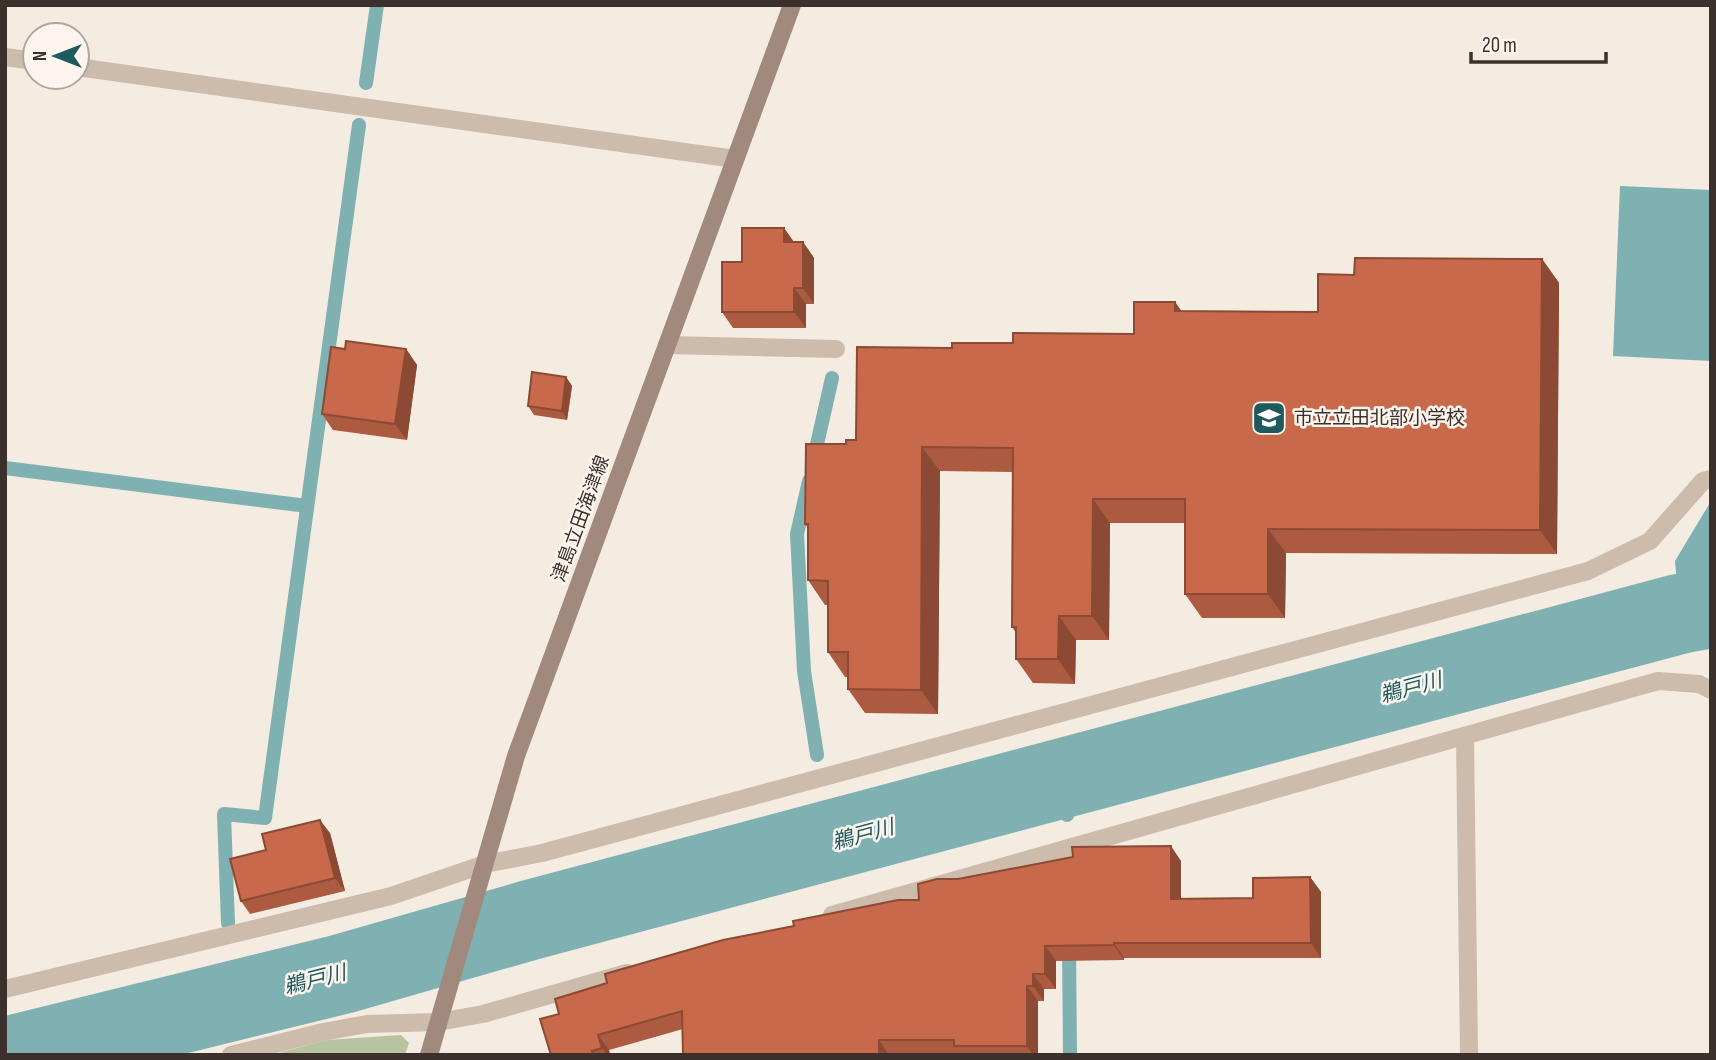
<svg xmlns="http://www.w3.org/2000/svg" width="1716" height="1060" font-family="'Sofia Sans Condensed','Noto Sans JP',sans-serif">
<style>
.green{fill:#b8c4a0}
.water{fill:#7fb0b2}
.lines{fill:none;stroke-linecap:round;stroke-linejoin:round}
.stream{stroke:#7fb0b2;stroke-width:14}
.river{stroke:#7fb0b2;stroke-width:80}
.minor{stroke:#cdbbac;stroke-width:18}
.secondary{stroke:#a18a7d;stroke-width:18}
.wall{fill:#ac5a40}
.shaded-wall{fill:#8c4a34}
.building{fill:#c8694b;stroke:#8c4a34;stroke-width:2}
.labels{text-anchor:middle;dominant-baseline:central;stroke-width:5;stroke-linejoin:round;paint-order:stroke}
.poi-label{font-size:19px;fill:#3b302b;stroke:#fbf5ee;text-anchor:start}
.street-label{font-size:19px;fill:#3b302b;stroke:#fbf5ee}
.water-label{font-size:21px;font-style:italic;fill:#1f5a5e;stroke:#fbf5ee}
</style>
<rect width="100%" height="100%" fill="#f4ebe1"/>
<polygon class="green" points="401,1035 409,1043 405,1055 271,1055 327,1040"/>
<g class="water">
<polygon points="1620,186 1711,190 1711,361 1613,356"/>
<polygon points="1711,501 1711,642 1683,647 1675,561"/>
</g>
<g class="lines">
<g class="stream">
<polyline points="366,83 377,5"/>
<polyline points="813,462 832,378"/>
<polyline points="5,468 307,506"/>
<polyline points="809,481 797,534 804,671 817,755"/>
<polyline points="1067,777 1067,815"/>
<polyline points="228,923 224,814 265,818 359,125"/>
<polyline points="1069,944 1070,1055"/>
</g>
<polyline class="river" points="13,1055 342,974 530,920 1679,614 1711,608"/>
<g class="minor">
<polyline points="5,57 35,61"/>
<polyline points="77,67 735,159"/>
<polyline points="667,345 836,349"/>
<polyline points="1465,736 1469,1055"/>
<polyline points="832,915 1658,681 1699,684 1711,690"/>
<polyline points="5,989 391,896 485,864 542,853 1588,571 1650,541 1703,481 1711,479"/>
<polyline points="231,1055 323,1032 367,1024 438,1022 483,1014 627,973"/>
</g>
<polyline class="secondary" points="429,1055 516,756 792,5"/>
</g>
<g class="wall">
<polygon points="784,228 794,242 803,242 814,258 814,304 806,304 806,328 733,328 722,312 742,262"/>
<polygon points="1542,259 1559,283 1557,554 1286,553 1285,618 1202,618 1185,594 1185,523 1110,523 1109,640 1076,640 1075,684 1033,683 1016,659 1016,633 1012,627 1013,472 940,471 938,714 865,713 848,689 848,677 845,677 828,652 828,605 825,605 808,580 808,528 805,524 846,444 856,440 952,348 1134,334 1175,302 1181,311 1318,312 1354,275"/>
<polygon points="345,349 406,349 417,365 407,440 333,430 322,414"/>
<polygon points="566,377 572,386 567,420 534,415 528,406"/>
<polygon points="330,833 345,891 250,914 241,901"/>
<polygon points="1181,861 1181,899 1253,898 1310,877 1321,892 1321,958 1124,958 1124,960 1056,961 1056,989 1044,989 1044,1001 1038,1001 1038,1055 683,1055 683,1029 609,1050 610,1055 551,1055 559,1014 794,926 919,900 958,879"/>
</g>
<g class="shaded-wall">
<polygon points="784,228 795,244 784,242"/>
<polygon points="803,242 814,258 814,304 803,288"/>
<polygon points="1542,259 1559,283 1557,554 1540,530"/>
<polygon points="794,288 806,304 806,328 794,312"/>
<polygon points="1175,302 1192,326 1175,311"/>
<polygon points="406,349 417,365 407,440 395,424"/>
<polygon points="566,377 572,386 567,420 562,411"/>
<polygon points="922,447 940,471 938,714 921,690"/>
<polygon points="1093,499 1110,523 1109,640 1092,616"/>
<polygon points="1268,529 1286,553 1285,618 1268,594"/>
<polygon points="1059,616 1076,640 1075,684 1058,659"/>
<polygon points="320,820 330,833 345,891 335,878"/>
<polygon points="1171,846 1181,861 1181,914 1171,899"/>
<polygon points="1310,877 1321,892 1321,958 1311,943"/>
<polygon points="1114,943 1124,958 1124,960 1114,945"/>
<polygon points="1045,946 1056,961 1056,989 1045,974"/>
<polygon points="1033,974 1044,989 1044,1001 1033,986"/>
<polygon points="1027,986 1038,1001 1038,1055 1033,1055 1027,1046"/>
<polygon points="598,1035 609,1050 610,1055 607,1055 602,1048"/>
<polygon points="879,1040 889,1055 879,1055"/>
</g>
<g class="building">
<polygon points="742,228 784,228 784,242 803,242 803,288 794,288 794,312 722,312 722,262 742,262"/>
<polygon points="1355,258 1542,259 1540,530 1268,529 1268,594 1185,594 1185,499 1093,499 1092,616 1059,616 1058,659 1016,659 1016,627 1012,627 1013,448 922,447 921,690 848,689 848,652 828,652 828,581 808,580 808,524 805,524 806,444 846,444 846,440 856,440 857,347 952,348 952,343 1013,343 1013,333 1134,334 1134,302 1175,302 1175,311 1318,312 1318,274 1354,275"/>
<polygon points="346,341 406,349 395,424 322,414 331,347 345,349"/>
<polygon points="532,372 566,377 562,411 528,406"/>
<polygon points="320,820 335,878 241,901 230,859 266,850 262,834"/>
<polygon points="1171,846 1171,899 1253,898 1253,878 1310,877 1311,943 1114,943 1114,945 1045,946 1045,974 1033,974 1033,986 1027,986 1027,1046 954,1046 954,1040 879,1040 879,1055 683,1055 682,1011 598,1035 602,1048 592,1051 593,1055 551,1055 540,1019 559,1014 555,999 607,983 605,974 723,940 794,926 793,921 898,900 919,900 918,884 937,879 958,879 1073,857 1072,847"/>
</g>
<defs>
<g id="school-square" transform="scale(1.75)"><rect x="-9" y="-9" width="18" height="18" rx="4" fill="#1f5a5e" stroke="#fbf5ee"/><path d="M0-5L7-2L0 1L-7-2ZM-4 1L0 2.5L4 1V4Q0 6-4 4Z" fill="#fff"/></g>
</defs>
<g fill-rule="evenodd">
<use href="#school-square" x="1269" y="418"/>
</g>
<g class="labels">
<g class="poi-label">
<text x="1294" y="418">市立立田北部小学校</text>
</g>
<g class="street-label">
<text transform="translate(581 519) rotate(-70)">津島立田海津線</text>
</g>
<g class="water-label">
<text transform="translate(1411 688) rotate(-15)">鵜戸川</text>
<text transform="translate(863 835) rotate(-15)">鵜戸川</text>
<text transform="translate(315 980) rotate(-14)">鵜戸川</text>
</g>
</g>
<rect width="1716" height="1060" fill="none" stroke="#3b302b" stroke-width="14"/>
<g transform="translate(56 56) rotate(270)"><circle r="33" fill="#fbf5ee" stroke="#aea6a0" stroke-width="2"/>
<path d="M0-5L12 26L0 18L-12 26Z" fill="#1f5a5e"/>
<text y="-10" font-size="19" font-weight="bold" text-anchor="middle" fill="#3b302b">N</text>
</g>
<path d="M1471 52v10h135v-10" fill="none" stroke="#3b302b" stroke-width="3.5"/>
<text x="1482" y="52" font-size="21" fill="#3b302b" stroke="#fbf5ee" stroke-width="5" paint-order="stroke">20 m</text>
</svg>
